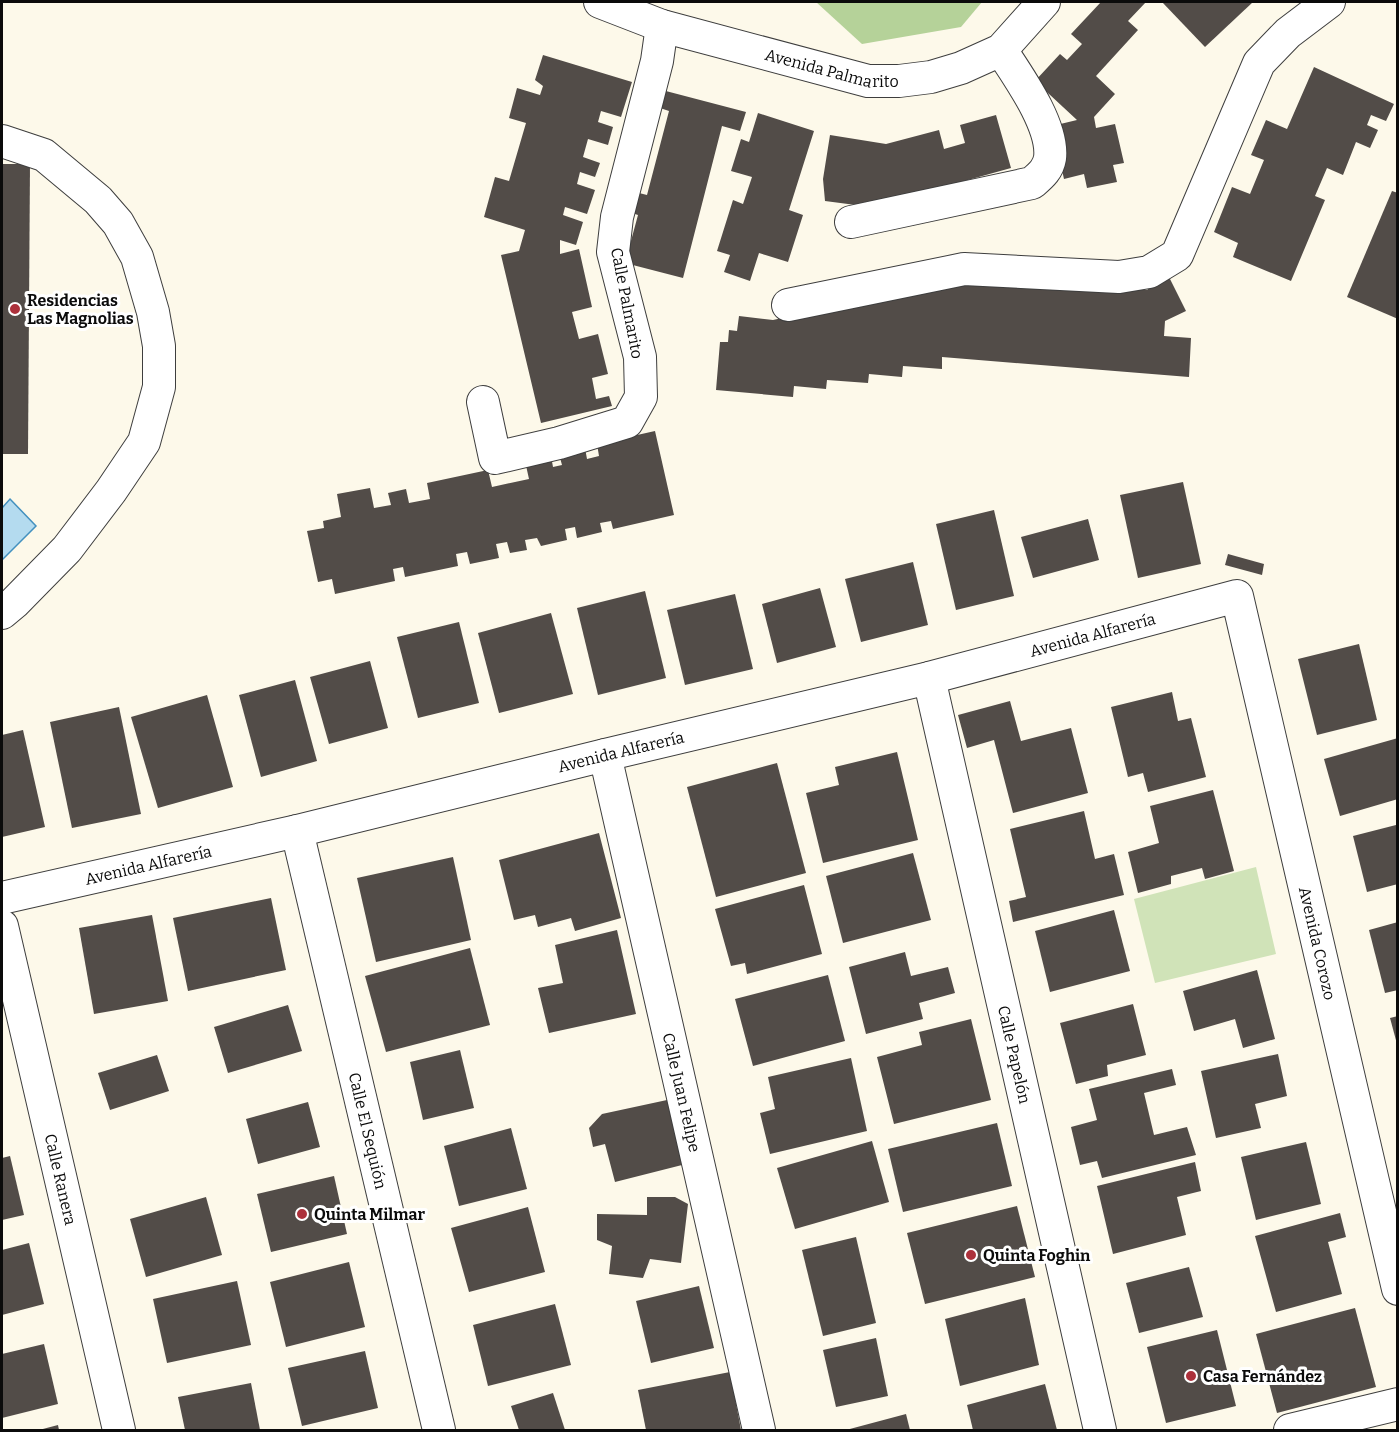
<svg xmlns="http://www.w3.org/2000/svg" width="1399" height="1432" font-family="Bitter,serif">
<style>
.green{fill:#d0e3b8}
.forest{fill:#b5d299}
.water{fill:#b4dbef;stroke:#4391bf;stroke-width:1.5}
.building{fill:#524c48}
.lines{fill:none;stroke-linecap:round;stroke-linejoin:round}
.minor-casing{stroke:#3e3e3e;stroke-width:34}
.minor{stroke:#fff;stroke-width:32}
.poi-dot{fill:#ac313b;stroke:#fff;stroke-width:2}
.labels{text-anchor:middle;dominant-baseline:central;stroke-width:6;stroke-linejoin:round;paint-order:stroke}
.street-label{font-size:16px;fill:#0b0b0b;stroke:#fff}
.poi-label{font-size:16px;font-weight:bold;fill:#0b0b0b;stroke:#fff;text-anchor:start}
</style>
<rect width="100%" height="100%" fill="#fdf9ea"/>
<polygon class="green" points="1256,867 1276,954 1155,983 1134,899"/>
<polygon class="forest" points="816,2 982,2 961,27 862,44"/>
<polygon class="water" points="10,499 36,526 2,560 2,508"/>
<g class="building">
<polygon points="1101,2 1116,3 1117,2 1146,2 1128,21 1138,30 1096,76 1115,94 1094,117 1096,128 1115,124 1124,163 1113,165 1117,182 1087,188 1084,174 1064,179 1052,126 1077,120 1035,81 1060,54 1067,60 1082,44 1071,34"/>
<polygon points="1162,2 1253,2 1205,47"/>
<polygon points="543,55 632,82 621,117 601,111 598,122 613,127 608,145 588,139 583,157 600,163 595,177 580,172 577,184 595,190 587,214 565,207 563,215 583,222 576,245 560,240 560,254 579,249 592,307 572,312 579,339 598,334 608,374 592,378 596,399 609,396 612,406 541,423 501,255 519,251 525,230 484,217 495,177 509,181 526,123 509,118 517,88 540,95 543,86 535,80"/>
<polygon points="1314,67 1394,104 1386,121 1371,115 1367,125 1378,130 1370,148 1356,142 1343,175 1327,168 1315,196 1325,200 1291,281 1233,257 1238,243 1214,232 1232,187 1250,194 1264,160 1251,155 1266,120 1287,129"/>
<polygon points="662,90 746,112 740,131 722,126 683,278 625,263 638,215 626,211 631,191 647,195 669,111 657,107"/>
<polygon points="758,113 814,131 789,210 803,215 788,262 759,253 750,281 724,272 730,255 717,251 733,200 743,204 752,177 731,171 741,139 749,142"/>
<polygon points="996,115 1011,168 871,207 825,201 823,179 830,135 886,144 939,130 944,149 965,143 960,125"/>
<polygon points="2,164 30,164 28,454 2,454"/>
<polygon points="1392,191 1398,193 1398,319 1347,297"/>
<polygon points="1166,271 1186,311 1165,321 1164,336 1191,338 1189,377 942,357 942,369 903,366 902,377 869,374 868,383 827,380 826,389 794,386 793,397 716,390 720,342 728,342 729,330 737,331 739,316 773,320 942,283 1148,290 1143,282"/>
<polygon points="655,431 674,515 613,529 611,521 600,523 602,532 577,538 575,527 565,529 567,540 541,546 537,538 525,540 527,550 510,553 507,542 496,544 499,558 470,564 467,552 456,554 458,566 405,577 403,567 393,569 395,581 335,594 332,579 318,582 307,531 324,528 323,521 341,517 337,494 370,488 374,508 391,505 388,493 406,489 409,503 430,499 427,483 488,470 492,487 529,479 525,461 551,456 553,467 562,465 559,454 585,448 587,459 599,456 597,444"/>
<polygon points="1183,482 1201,564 1138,578 1120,495"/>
<polygon points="994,510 1014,596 956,610 936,524"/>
<polygon points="1088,519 1099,560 1033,578 1021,537"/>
<polygon points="1228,554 1264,564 1262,575 1225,565"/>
<polygon points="913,562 928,625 861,642 845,579"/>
<polygon points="820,588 836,647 777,663 762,604"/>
<polygon points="645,591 666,678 598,695 577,608"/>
<polygon points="735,594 753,669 685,685 667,610"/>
<polygon points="551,613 573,694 499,713 478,633"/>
<polygon points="459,622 479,703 418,718 397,637"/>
<polygon points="1359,644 1377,720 1317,735 1298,659"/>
<polygon points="370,661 388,728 329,744 310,677"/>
<polygon points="295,680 317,761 261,777 239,695"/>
<polygon points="1172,692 1178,721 1191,718 1206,777 1148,792 1143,773 1128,777 1111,707"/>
<polygon points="207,695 233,787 158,808 131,717"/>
<polygon points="1010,701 1021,741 1071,728 1088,793 1013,813 994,740 967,748 958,715"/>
<polygon points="119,707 141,814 72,828 50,722"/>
<polygon points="23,730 45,827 2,837 2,735"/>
<polygon points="1398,738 1398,799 1340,816 1324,759"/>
<polygon points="897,752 918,840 823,863 806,793 839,785 835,767"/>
<polygon points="777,763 806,873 716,897 687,787"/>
<polygon points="1213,790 1234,871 1205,879 1202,868 1171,876 1171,884 1138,893 1128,852 1159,843 1150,806"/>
<polygon points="1084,811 1095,859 1114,854 1124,895 1013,922 1009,901 1026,897 1010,829"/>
<polygon points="1396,825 1398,832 1398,884 1367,892 1353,836"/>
<polygon points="599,833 621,918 575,931 571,918 538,927 535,915 514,920 499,860"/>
<polygon points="913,853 931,920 843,943 826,876"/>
<polygon points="453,857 471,940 376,962 357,878"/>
<polygon points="804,885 822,954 747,974 745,963 731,966 715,909"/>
<polygon points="271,898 286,970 188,991 173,918"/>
<polygon points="1114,910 1130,971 1050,992 1035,931"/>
<polygon points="152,915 168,1001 94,1014 79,928"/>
<polygon points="1398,922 1398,990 1385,993 1369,930"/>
<polygon points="617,930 636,1014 549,1033 538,988 563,983 555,945"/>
<polygon points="470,948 490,1025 386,1052 365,976"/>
<polygon points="905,952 911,976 948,967 955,993 919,1003 923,1019 866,1034 849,967"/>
<polygon points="1257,970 1275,1039 1243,1048 1235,1019 1194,1031 1183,991"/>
<polygon points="828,975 845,1041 753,1066 735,999"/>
<polygon points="1133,1004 1146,1055 1107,1065 1108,1076 1076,1084 1060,1023"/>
<polygon points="288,1005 302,1051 228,1073 214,1027"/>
<polygon points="1398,1016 1398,1043 1397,1044 1390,1018"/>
<polygon points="971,1019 991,1100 894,1124 877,1057 922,1045 919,1032"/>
<polygon points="460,1050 474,1108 423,1120 410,1062"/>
<polygon points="1278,1054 1287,1096 1255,1104 1261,1128 1216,1138 1201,1071"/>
<polygon points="157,1055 169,1091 110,1110 98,1073"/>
<polygon points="851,1058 867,1131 770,1154 760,1113 775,1109 768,1077"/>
<polygon points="1172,1069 1176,1085 1144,1093 1154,1135 1187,1127 1196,1155 1102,1178 1097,1161 1080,1165 1071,1127 1097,1120 1089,1089"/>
<polygon points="667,1100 682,1165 615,1182 605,1144 593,1147 589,1128 602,1114"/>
<polygon points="308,1102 320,1147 258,1164 246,1119"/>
<polygon points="997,1123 1012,1186 903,1212 888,1149"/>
<polygon points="511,1128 527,1189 459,1206 444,1146"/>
<polygon points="872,1141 889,1202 795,1229 777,1168"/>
<polygon points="1306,1142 1321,1204 1256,1220 1241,1157"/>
<polygon points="10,1156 24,1215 2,1220 2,1158"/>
<polygon points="1195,1162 1201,1191 1177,1197 1186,1235 1113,1254 1097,1186"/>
<polygon points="334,1176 347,1234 271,1252 257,1194"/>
<polygon points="206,1197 222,1255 146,1277 130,1219"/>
<polygon points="647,1197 675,1197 688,1204 681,1263 650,1259 643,1278 609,1274 612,1246 597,1240 597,1214 647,1215"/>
<polygon points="1017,1206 1035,1277 925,1304 907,1233"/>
<polygon points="528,1207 545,1272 469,1292 451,1228"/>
<polygon points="1340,1213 1346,1237 1328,1242 1342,1294 1276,1312 1255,1236"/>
<polygon points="856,1237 876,1323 823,1336 802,1250"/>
<polygon points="29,1243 44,1304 2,1315 2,1250"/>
<polygon points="349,1262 365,1327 286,1347 270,1282"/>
<polygon points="1189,1267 1203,1317 1139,1333 1126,1283"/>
<polygon points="237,1281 251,1345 167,1363 153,1299"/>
<polygon points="699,1286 714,1348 651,1363 636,1301"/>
<polygon points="1025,1298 1039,1365 960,1386 945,1319"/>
<polygon points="555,1304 571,1365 488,1386 473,1325"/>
<polygon points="1355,1308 1376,1387 1277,1413 1256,1334"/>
<polygon points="1217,1330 1236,1406 1166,1423 1147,1347"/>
<polygon points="876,1338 888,1396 836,1407 823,1350"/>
<polygon points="44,1344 58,1404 2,1418 2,1354"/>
<polygon points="365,1351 378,1408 302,1426 288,1368"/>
<polygon points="730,1372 741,1430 646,1430 638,1390"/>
<polygon points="251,1383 260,1430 185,1430 178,1397"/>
<polygon points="1045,1384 1057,1430 973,1430 967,1405"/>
<polygon points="553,1393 565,1430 519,1430 511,1406"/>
<polygon points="906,1414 910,1430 846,1430"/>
<polygon points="58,1425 59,1430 39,1430"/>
</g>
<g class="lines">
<g class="minor-casing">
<g id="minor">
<path id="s1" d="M600,2L662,26L868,81H899L931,77L961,68L1001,50L1044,2"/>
<polyline points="2,141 44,155 98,200 118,223 137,257 153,312 159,346 159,387 144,442 111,491 67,549 14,603 2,613"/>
<path d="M851,222L1032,183C1040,176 1048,170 1050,158C1054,126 1018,76 1001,50"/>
<polyline points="788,305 964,269 1119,277 1149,272 1177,255 1259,63 1288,33 1329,2"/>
<polyline points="483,402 495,458 559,443 627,422 641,397 640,357 613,252 617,217 657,61 662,26"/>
<path id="s2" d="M929,678L1100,1430"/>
<path id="s3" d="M605,755L759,1430"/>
<path id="s4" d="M297,831L439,1430"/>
<path id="s5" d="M2,898L297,831L605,755L929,678L1237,596L1398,1289"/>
<path id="s6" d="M2,926L119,1430"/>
<polyline points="1290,1430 1398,1404"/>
</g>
</g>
<use href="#minor" class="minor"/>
</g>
<g class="poi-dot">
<circle cx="15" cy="309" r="6"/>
<circle cx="302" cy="1214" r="6"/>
<circle cx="971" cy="1255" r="6"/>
<circle cx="1191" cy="1376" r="6"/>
</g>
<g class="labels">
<g class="street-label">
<text stroke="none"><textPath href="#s1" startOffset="242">Avenida Palmarito</textPath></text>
<text transform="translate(627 303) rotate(79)">Calle Palmarito</text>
<text stroke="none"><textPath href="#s5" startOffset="1122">Avenida Alfarería</textPath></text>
<text stroke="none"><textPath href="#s5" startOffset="636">Avenida Alfarería</textPath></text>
<text stroke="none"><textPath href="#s5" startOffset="150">Avenida Alfarería</textPath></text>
<text stroke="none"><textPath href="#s5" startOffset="1628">Avenida Corozo</textPath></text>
<text stroke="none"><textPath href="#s2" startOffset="386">Calle Papelón</textPath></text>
<text stroke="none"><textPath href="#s3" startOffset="346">Calle Juan Felipe</textPath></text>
<text stroke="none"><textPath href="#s4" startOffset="308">Calle El Sequión</textPath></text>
<text stroke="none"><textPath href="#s6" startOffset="260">Calle Ranera</textPath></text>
</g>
<g class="poi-label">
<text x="27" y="300">Residencias<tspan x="27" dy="18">Las Magnolias</tspan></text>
<text x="314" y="1214">Quinta Milmar</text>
<text x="983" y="1255">Quinta Foghin</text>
<text x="1203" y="1376">Casa Fernández</text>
</g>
</g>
<rect width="1399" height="1432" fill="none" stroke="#0b0b0b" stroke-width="6"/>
</svg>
